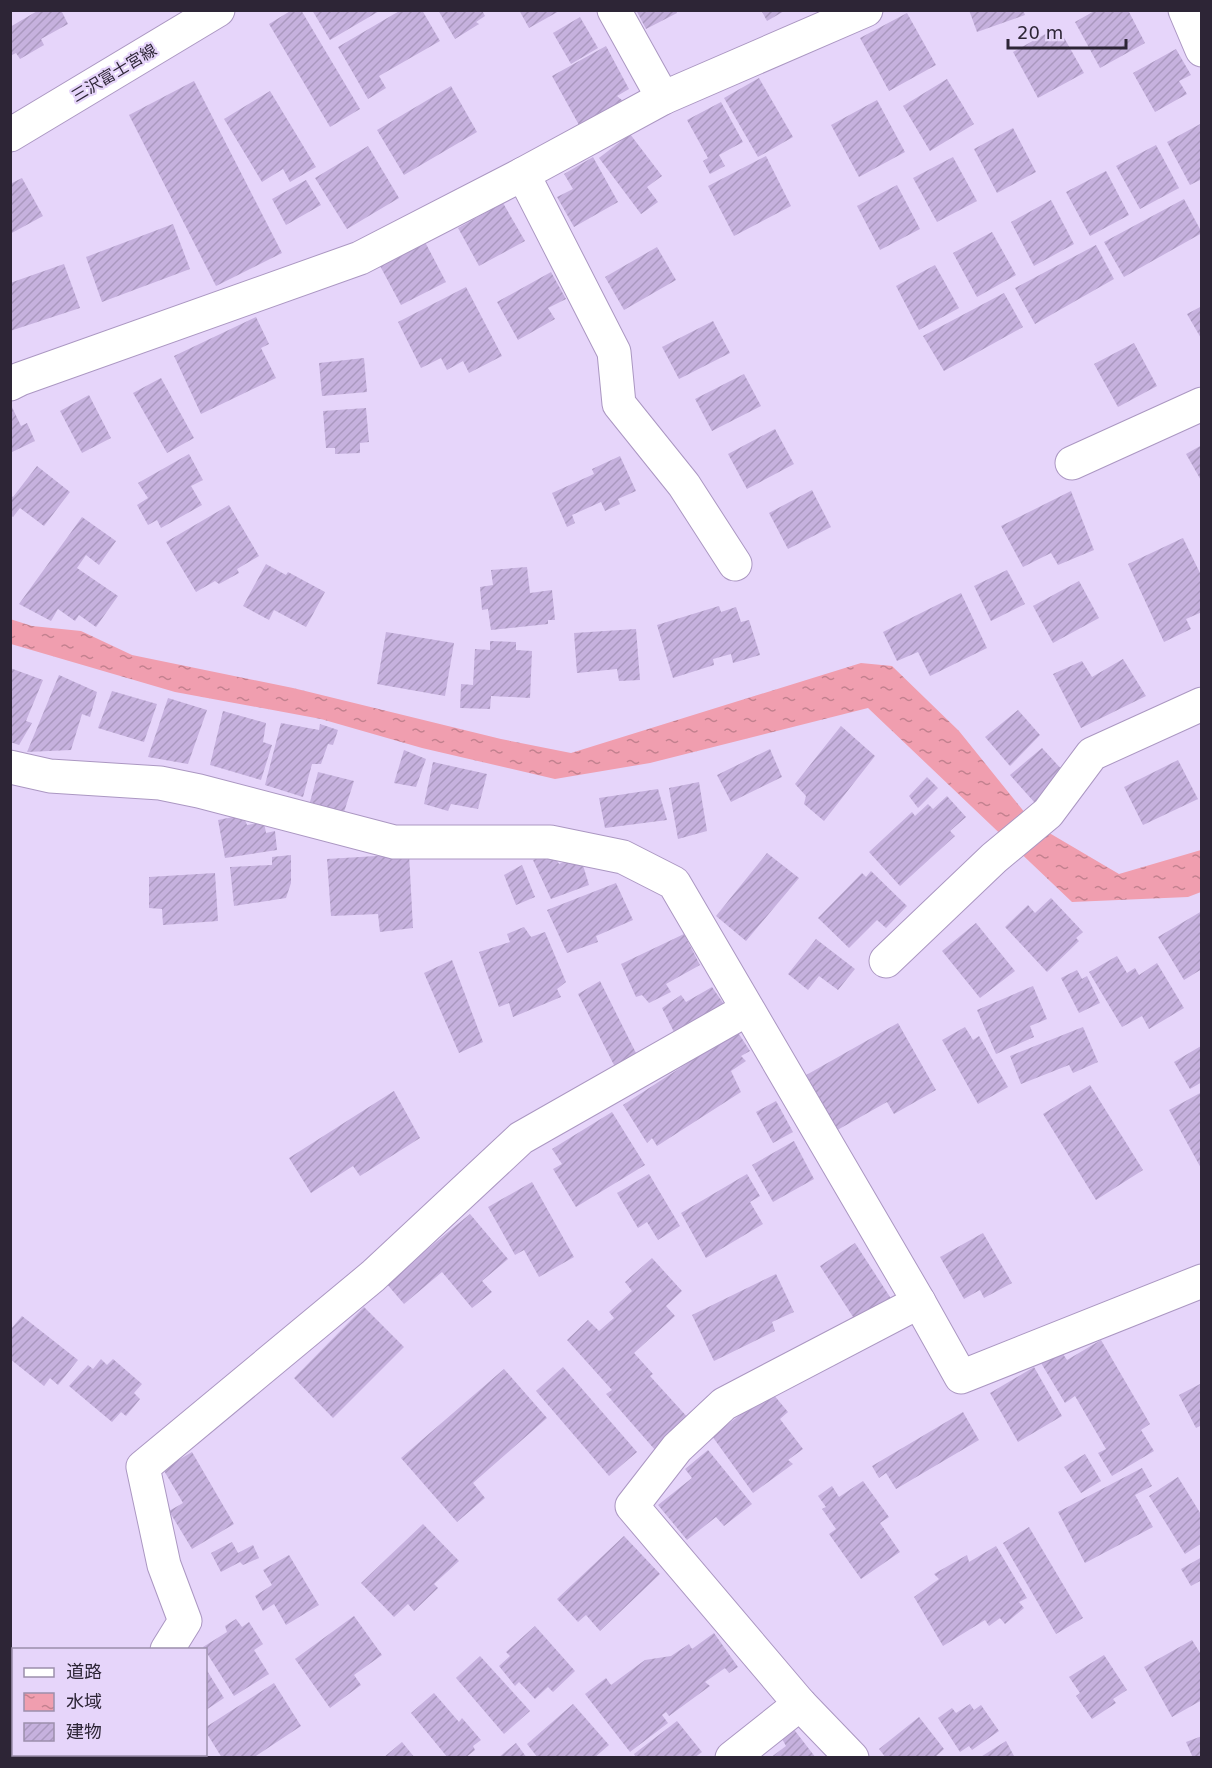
<svg xmlns="http://www.w3.org/2000/svg" width="1212" height="1768" font-family="'DejaVu Sans','Noto Sans JP',sans-serif">
<style>
.water{fill:url(#water-ripples)}
.building{fill:url(#building-hatch)}
.lines{fill:none;stroke-linecap:round;stroke-linejoin:round}
.minor-casing{stroke:#ab97c2;stroke-width:35}
.secondary-casing{stroke:#ab97c2;stroke-width:35}
.minor{stroke:#fff;stroke-width:33}
.secondary{stroke:#fff;stroke-width:33}
.labels{text-anchor:middle;dominant-baseline:central;stroke-width:4.5;stroke-linejoin:round;paint-order:stroke}
.street-label{font-size:16px;fill:#2d2536;stroke:#e6d5fa}
</style>
<defs>
<pattern id="water-ripples" width="26" height="14" patternUnits="userSpaceOnUse" patternTransform="scale(1.5)"><rect width="26" height="14" fill="#f09eaf"/><path d="M2 4q2-2 4 0t4 0M15 11q2-2 4 0t4 0" fill="none" stroke="#c3818f"/></pattern>
<pattern id="building-hatch" width="6" height="6" patternUnits="userSpaceOnUse" patternTransform="scale(1.5)"><rect width="6" height="6" fill="#c6b1de"/><path d="M-1 1l2-2M0 6l6-6M5 7l2-2" fill="none" stroke="#aa98bf"/></pattern>
</defs>
<rect width="100%" height="100%" fill="#e6d5fa"/>
<polygon class="water" points="10,619 32,626 81,631 132,655 293,688 501,739 571,753 861,663 892,666 959,731 1034,824 1119,874 1201,850 1201,892 1188,897 1072,902 868,708 650,763 555,779 422,748 321,719 175,692 11,644"/>
<g class="building">
<polygon points="39,10 61,10 68,24 41,39 44,45 20,59 16,53 10,56 10,27"/>
<polygon points="292,10 301,10 360,109 330,127 269,24"/>
<polygon points="312,10 381,10 330,40"/>
<polygon points="401,10 422,10 440,41 379,76 386,88 368,99 338,47"/>
<polygon points="438,10 482,10 485,16 476,22 479,24 455,39"/>
<polygon points="519,10 561,10 529,28"/>
<polygon points="636,10 676,10 677,13 646,29"/>
<polygon points="761,10 786,10 767,21"/>
<polygon points="969,10 1023,10 1025,15 977,32"/>
<polygon points="1096,10 1128,10 1145,43 1100,68 1075,22"/>
<polygon points="907,13 936,65 889,91 860,38"/>
<polygon points="580,17 598,48 571,64 553,33"/>
<polygon points="1058,27 1084,73 1038,98 1013,52"/>
<polygon points="606,46 629,89 617,96 623,101 579,125 552,76"/>
<polygon points="1176,49 1191,75 1179,81 1187,94 1155,112 1133,73"/>
<polygon points="759,78 793,137 758,157 724,98"/>
<polygon points="947,79 974,124 930,151 903,106"/>
<polygon points="194,81 282,253 216,286 129,115"/>
<polygon points="451,86 477,132 404,175 377,130"/>
<polygon points="270,91 316,167 290,182 283,169 262,182 224,119"/>
<polygon points="877,100 905,152 859,177 831,125"/>
<polygon points="721,102 743,142 719,155 725,166 710,174 703,161 708,158 687,120"/>
<polygon points="1202,123 1202,179 1190,185 1167,142"/>
<polygon points="1013,128 1036,172 997,193 974,149"/>
<polygon points="630,134 662,176 647,187 658,202 641,214 599,158"/>
<polygon points="1156,145 1179,188 1140,209 1116,166"/>
<polygon points="368,146 399,198 347,229 315,178"/>
<polygon points="766,156 791,206 734,236 708,186"/>
<polygon points="593,157 618,202 574,227 557,197 573,189 564,174"/>
<polygon points="953,157 977,201 937,222 913,178"/>
<polygon points="1106,171 1129,215 1090,236 1066,192"/>
<polygon points="22,178 43,216 10,234 10,184"/>
<polygon points="306,180 321,205 286,225 272,199"/>
<polygon points="897,185 920,229 880,250 857,206"/>
<polygon points="1184,199 1202,233 1124,277 1104,242"/>
<polygon points="1051,200 1074,244 1034,266 1011,222"/>
<polygon points="503,203 525,241 479,266 458,228"/>
<polygon points="173,224 190,269 102,302 86,257"/>
<polygon points="992,232 1016,275 977,297 953,253"/>
<polygon points="425,242 446,282 401,305 380,266"/>
<polygon points="1096,245 1114,279 1035,324 1015,288"/>
<polygon points="657,247 676,280 624,310 605,277"/>
<polygon points="64,264 80,308 10,331 10,283"/>
<polygon points="935,265 959,308 919,330 896,286"/>
<polygon points="551,272 566,299 548,308 555,319 518,340 497,302"/>
<polygon points="466,287 502,356 469,373 463,361 447,370 441,358 421,368 398,322"/>
<polygon points="1004,293 1023,327 944,371 923,336"/>
<polygon points="1202,306 1202,340 1187,314"/>
<polygon points="256,317 269,344 261,348 276,378 201,414 174,356"/>
<polygon points="713,321 730,353 679,379 662,347"/>
<polygon points="1134,343 1157,386 1118,407 1094,364"/>
<polygon points="364,358 367,392 322,396 319,363"/>
<polygon points="744,374 761,406 712,431 695,399"/>
<polygon points="161,378 194,438 167,453 133,393"/>
<polygon points="89,395 111,438 82,453 60,411"/>
<polygon points="10,403 21,426 27,423 35,441 10,453"/>
<polygon points="366,408 369,442 360,443 360,453 335,454 335,448 326,448 323,411"/>
<polygon points="775,429 794,464 747,489 728,454"/>
<polygon points="1202,445 1202,482 1186,454"/>
<polygon points="189,454 203,480 191,486 202,505 161,528 157,520 148,525 137,505 148,498 138,483"/>
<polygon points="620,456 636,491 618,499 620,504 605,511 601,502 572,515 575,523 567,527 552,493 594,474 592,469"/>
<polygon points="37,466 70,492 44,526 20,508 13,517 10,515 10,495 13,497"/>
<polygon points="812,490 831,527 788,549 769,513"/>
<polygon points="1071,491 1094,550 1058,565 1051,553 1023,567 1001,526"/>
<polygon points="229,505 259,556 237,569 239,573 219,584 215,581 196,592 166,542"/>
<polygon points="82,517 116,541 99,565 86,555 77,568 118,596 96,627 79,615 75,621 58,609 51,621 19,604"/>
<polygon points="1183,538 1200,573 1202,573 1202,612 1186,619 1191,629 1164,642 1128,564"/>
<polygon points="266,564 286,575 288,572 325,592 306,627 274,610 269,620 243,606"/>
<polygon points="527,567 530,593 552,590 555,620 548,620 548,624 491,630 488,609 482,610 480,587 493,585 491,570"/>
<polygon points="1007,570 1025,604 991,621 974,586"/>
<polygon points="1079,581 1099,618 1053,643 1033,606"/>
<polygon points="961,593 987,648 930,676 918,652 897,661 883,632"/>
<polygon points="719,606 721,612 736,607 741,622 749,620 760,655 733,663 731,654 713,659 714,665 673,678 657,625"/>
<polygon points="636,629 640,680 619,681 617,669 577,673 574,633"/>
<polygon points="386,632 454,643 445,696 377,684"/>
<polygon points="490,641 516,642 516,650 532,651 530,698 491,696 490,709 460,708 461,684 473,685 475,649 490,650"/>
<polygon points="1123,659 1146,696 1081,728 1053,674 1082,661 1092,677"/>
<polygon points="10,668 43,680 26,721 32,723 19,745 10,742"/>
<polygon points="59,675 97,692 90,717 82,714 71,750 27,752"/>
<polygon points="112,691 157,704 144,742 98,728"/>
<polygon points="168,698 207,710 188,764 148,757"/>
<polygon points="1018,710 1040,735 1010,766 985,737"/>
<polygon points="223,711 266,723 263,742 272,745 261,780 210,765"/>
<polygon points="281,723 319,730 320,724 338,730 333,745 328,744 321,764 312,764 303,797 265,785"/>
<polygon points="841,726 875,756 824,821 804,804 806,796 795,784"/>
<polygon points="1042,748 1065,773 1035,803 1010,775"/>
<polygon points="770,749 782,777 731,802 717,775"/>
<polygon points="404,750 426,759 416,787 394,783"/>
<polygon points="1178,760 1198,799 1143,825 1124,787"/>
<polygon points="433,762 487,774 478,809 451,804 448,811 424,804"/>
<polygon points="318,772 354,781 344,812 310,802"/>
<polygon points="927,777 938,788 918,808 909,796"/>
<polygon points="699,782 707,831 678,839 669,788"/>
<polygon points="658,789 667,820 605,828 599,798"/>
<polygon points="947,796 966,817 950,831 955,836 900,886 869,852 912,812 915,816 928,804 933,809"/>
<polygon points="243,815 247,825 264,822 266,833 275,831 277,850 225,858 218,820"/>
<polygon points="552,852 559,864 571,859 575,865 582,862 589,885 551,899 533,860"/>
<polygon points="767,853 799,878 746,941 716,916"/>
<polygon points="409,854 413,928 380,932 378,914 331,916 327,859"/>
<polygon points="291,855 291,883 286,898 234,906 230,867 272,865 272,857"/>
<polygon points="522,865 535,897 516,905 504,875"/>
<polygon points="871,871 907,906 886,928 877,920 849,948 818,918 862,873 866,877"/>
<polygon points="215,873 218,921 163,925 162,909 149,908 149,877"/>
<polygon points="616,883 633,920 596,936 598,942 567,953 547,910"/>
<polygon points="1051,898 1083,932 1076,938 1079,941 1047,972 1005,927 1028,905 1035,913"/>
<polygon points="1202,911 1202,969 1184,980 1158,937"/>
<polygon points="976,923 1015,971 980,998 942,951"/>
<polygon points="524,927 531,937 545,932 566,982 557,989 561,997 513,1017 509,1003 499,1007 479,952 510,942 507,934"/>
<polygon points="684,934 700,965 666,984 671,992 649,1003 642,995 636,997 621,964"/>
<polygon points="816,939 855,969 838,990 819,976 808,990 788,974"/>
<polygon points="1117,956 1127,973 1135,968 1139,975 1157,963 1184,1008 1149,1029 1142,1016 1122,1027 1089,972"/>
<polygon points="452,960 483,1042 459,1053 424,973"/>
<polygon points="1077,970 1082,979 1087,976 1100,1003 1079,1013 1061,978"/>
<polygon points="600,981 636,1053 615,1067 578,994"/>
<polygon points="1033,986 1047,1019 1030,1026 1034,1037 996,1054 977,1010"/>
<polygon points="712,987 726,1007 676,1036 662,1008 681,995 686,1002"/>
<polygon points="898,1023 936,1090 894,1114 887,1102 832,1133 801,1078"/>
<polygon points="965,1027 973,1040 979,1036 1008,1087 978,1104 942,1040"/>
<polygon points="1083,1027 1098,1062 1073,1073 1069,1065 1021,1084 1010,1056"/>
<polygon points="737,1031 750,1051 741,1056 746,1061 731,1071 741,1092 657,1146 652,1138 647,1143 623,1105"/>
<polygon points="1201,1046 1202,1082 1190,1089 1174,1062"/>
<polygon points="1090,1085 1143,1170 1096,1200 1043,1114"/>
<polygon points="394,1091 420,1138 360,1176 353,1166 311,1193 289,1158"/>
<polygon points="1202,1092 1202,1170 1169,1110"/>
<polygon points="776,1101 793,1132 773,1143 756,1112"/>
<polygon points="612,1112 645,1165 576,1207 553,1169 562,1164 552,1149"/>
<polygon points="794,1141 814,1179 773,1202 752,1165"/>
<polygon points="649,1174 680,1226 658,1240 647,1222 638,1228 617,1193"/>
<polygon points="747,1174 760,1196 750,1202 763,1224 706,1258 681,1213"/>
<polygon points="532,1182 574,1257 539,1277 524,1250 515,1255 488,1207"/>
<polygon points="470,1214 508,1259 482,1281 492,1292 472,1308 442,1272 404,1304 386,1283"/>
<polygon points="983,1233 1012,1283 984,1298 980,1290 964,1299 940,1257"/>
<polygon points="855,1243 892,1300 857,1323 820,1266"/>
<polygon points="652,1258 682,1291 666,1306 675,1316 634,1353 653,1374 650,1376 690,1420 656,1451 606,1394 612,1390 567,1340 588,1320 599,1331 614,1318 609,1312 632,1291 625,1282"/>
<polygon points="776,1274 794,1312 772,1322 775,1331 714,1361 692,1315"/>
<polygon points="364,1307 404,1347 333,1418 294,1378"/>
<polygon points="22,1316 78,1360 58,1385 50,1378 44,1386 10,1359 10,1330"/>
<polygon points="1101,1340 1150,1424 1141,1430 1154,1451 1112,1476 1098,1453 1106,1449 1075,1396 1065,1403 1041,1363 1061,1351 1067,1360"/>
<polygon points="101,1359 107,1365 113,1359 142,1384 134,1393 140,1399 126,1416 121,1412 112,1422 69,1386 88,1365 93,1369"/>
<polygon points="563,1367 637,1452 609,1476 536,1391"/>
<polygon points="1034,1367 1062,1416 1018,1442 990,1393"/>
<polygon points="504,1369 547,1418 473,1483 485,1498 457,1522 401,1458"/>
<polygon points="1202,1383 1202,1425 1196,1428 1179,1395"/>
<polygon points="773,1394 788,1412 780,1419 803,1449 788,1460 793,1464 753,1493 712,1436 760,1400 761,1404"/>
<polygon points="963,1412 979,1440 896,1489 886,1473 879,1478 872,1466"/>
<polygon points="708,1450 752,1504 724,1526 716,1517 687,1540 658,1505 692,1478 685,1469"/>
<polygon points="192,1452 234,1524 192,1549 169,1511 183,1503 163,1469"/>
<polygon points="1085,1454 1101,1481 1081,1493 1064,1467"/>
<polygon points="1142,1468 1152,1486 1135,1495 1153,1527 1085,1563 1058,1512"/>
<polygon points="1178,1477 1202,1516 1202,1543 1185,1554 1149,1496"/>
<polygon points="863,1481 889,1517 880,1523 900,1552 861,1579 829,1534 836,1529 822,1509 826,1507 818,1496 832,1486 839,1497"/>
<polygon points="423,1524 459,1561 434,1584 438,1588 414,1611 408,1604 394,1617 361,1583"/>
<polygon points="1029,1527 1083,1618 1056,1634 1003,1543"/>
<polygon points="624,1536 660,1574 600,1631 586,1615 578,1622 557,1599"/>
<polygon points="232,1542 238,1553 253,1545 259,1558 243,1565 240,1562 221,1572 211,1553"/>
<polygon points="996,1546 1027,1598 1019,1602 1024,1608 1005,1624 1000,1618 989,1626 985,1620 943,1646 914,1597 939,1579 934,1574 967,1555 969,1562"/>
<polygon points="289,1555 319,1605 286,1625 274,1604 263,1611 255,1596 272,1585 263,1570"/>
<polygon points="1202,1557 1202,1580 1191,1586 1181,1569"/>
<polygon points="354,1616 382,1655 354,1675 361,1685 330,1708 295,1659"/>
<polygon points="236,1619 242,1627 249,1622 263,1644 254,1650 269,1674 234,1696 203,1647 227,1632 225,1626"/>
<polygon points="535,1626 575,1671 553,1692 548,1687 535,1699 519,1682 515,1686 499,1666 510,1656 506,1652"/>
<polygon points="714,1633 738,1667 729,1673 725,1668 705,1682 710,1686 669,1716 666,1712 662,1715 668,1723 630,1752 585,1694 606,1678 611,1685 645,1660 671,1656 689,1644 692,1649"/>
<polygon points="1192,1640 1202,1656 1202,1700 1172,1717 1144,1667"/>
<polygon points="1104,1655 1127,1690 1113,1699 1116,1703 1092,1719 1076,1696 1080,1693 1069,1677"/>
<polygon points="480,1656 530,1711 504,1734 456,1678"/>
<polygon points="206,1669 224,1698 206,1710"/>
<polygon points="274,1683 301,1726 253,1758 222,1758 206,1732 206,1727"/>
<polygon points="434,1693 459,1722 462,1718 481,1740 473,1746 475,1750 465,1758 448,1758 411,1713"/>
<polygon points="573,1704 609,1745 594,1758 538,1758 527,1744"/>
<polygon points="970,1704 974,1710 981,1705 999,1731 972,1750 969,1746 960,1752 938,1718 952,1708 956,1713"/>
<polygon points="919,1717 944,1749 934,1758 886,1758 879,1749"/>
<polygon points="677,1721 702,1752 694,1758 636,1758 634,1754"/>
<polygon points="792,1727 816,1758 770,1758 786,1746 781,1737"/>
<polygon points="1202,1736 1202,1758 1193,1758 1186,1742"/>
<polygon points="1006,1741 1014,1756 1011,1758 979,1758"/>
<polygon points="402,1742 415,1758 383,1758"/>
<polygon points="516,1743 527,1758 498,1758"/>
<polygon points="95,1754 112,1756 114,1754 141,1754 144,1758 91,1758"/>
</g>
<g class="lines">
<g class="minor-casing">
<g id="minor">
<polyline points="614,10 663,98"/>
<polyline points="1185,10 1202,50"/>
<polyline points="523,174 614,352 619,404 684,485 735,564"/>
<polyline points="10,384 20,379 360,258 523,174 663,98 866,10"/>
<polyline points="1072,463 1202,404"/>
<polyline points="10,767 50,776 160,783 199,791 394,842 550,842 623,857 674,883 919,1302 961,1377 1202,1281"/>
<polyline points="886,961 994,858 1048,813 1092,754 1202,704"/>
<polyline points="167,1650 185,1621 164,1565 143,1467 373,1276 521,1138 746,1010"/>
<polyline points="181,1754 183,1758"/>
<polyline points="65,1758 68,1754"/>
<polyline points="732,1758 800,1704"/>
<polyline points="852,1758 800,1704 632,1506 677,1448 724,1404 919,1302"/>
</g>
</g>
<g class="secondary-casing">
<polyline id="secondary" points="10,135 218,10"/>
</g>
<use href="#minor" class="minor"/>
<use href="#secondary" class="secondary"/>
</g>
<g class="labels">
<g class="street-label">
<text transform="translate(114 73) rotate(-31)">三沢富士宮線</text>
</g>
</g>
<rect width="1212" height="1768" fill="none" stroke="#2d2536" stroke-width="24"/>
<rect x="12" y="1648" width="195" height="108" fill="#e6d5fa" stroke="#9c8fac" stroke-width="1.5"/>
<rect x="24" y="1668" width="30" height="9" fill="#ffffff" stroke="#9c8fac" stroke-width="1.5"/>
<text x="66" y="1678" font-size="18" fill="#2d2536">道路</text>
<rect x="24" y="1693" width="30" height="18" fill="url(#water-ripples)" stroke="#9c8fac" stroke-width="1.5"/>
<text x="66" y="1708" font-size="18" fill="#2d2536">水域</text>
<rect x="24" y="1723" width="30" height="18" fill="url(#building-hatch)" stroke="#9c8fac" stroke-width="1.5"/>
<text x="66" y="1738" font-size="18" fill="#2d2536">建物</text>
<path d="M1008 39v9h118v-9" fill="none" stroke="#2d2536" stroke-width="3"/>
<text x="1017" y="39" font-size="18" fill="#2d2536" stroke="#e6d5fa" stroke-width="4.5" paint-order="stroke">20 m</text>
</svg>
